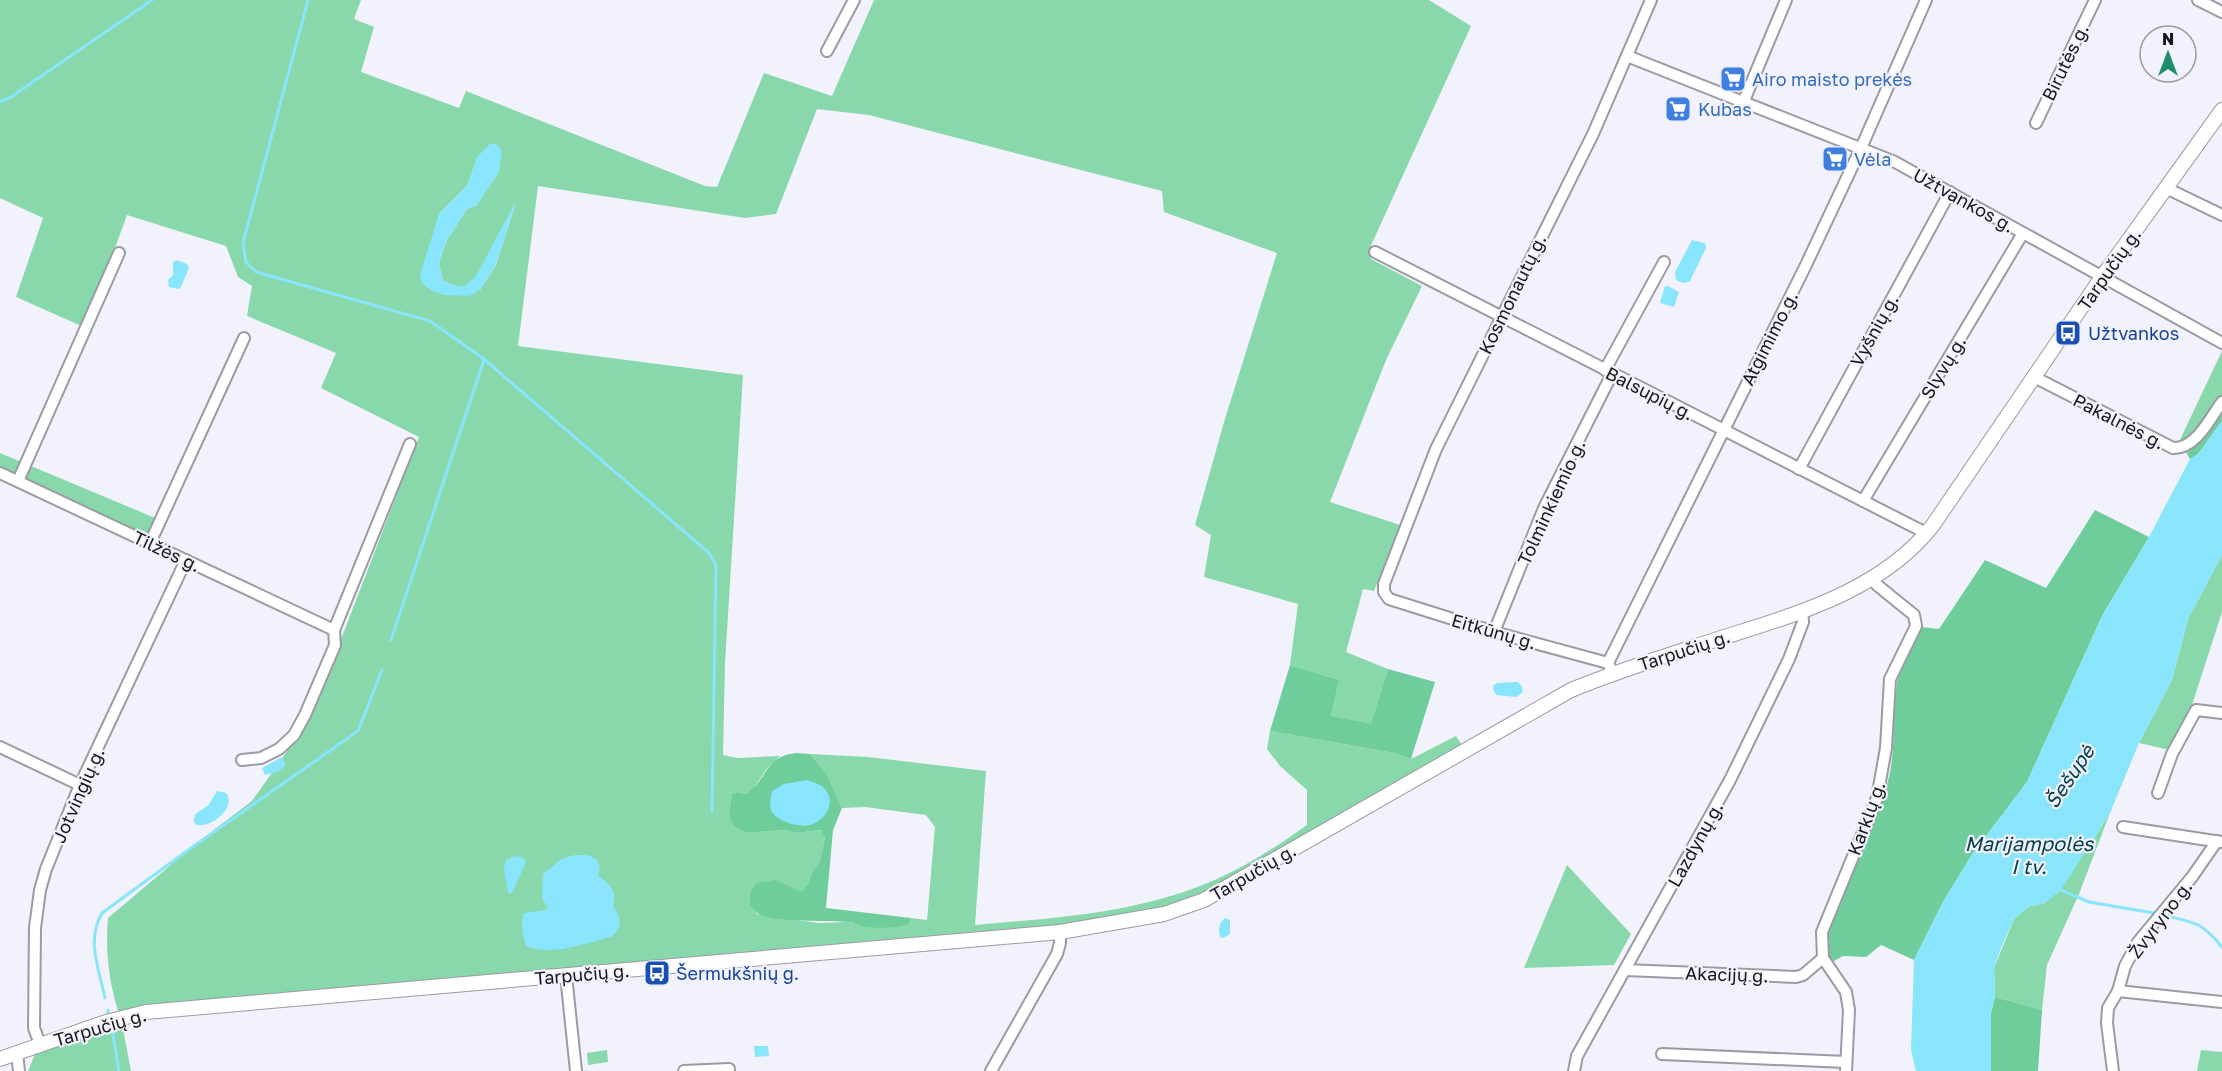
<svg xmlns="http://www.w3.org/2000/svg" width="2222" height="1071" font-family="'Golos Text',sans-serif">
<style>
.green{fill:#88d8ab;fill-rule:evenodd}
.forest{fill:#6ecd9a}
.water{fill:#88e5fc}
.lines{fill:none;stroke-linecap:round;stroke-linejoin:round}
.stream{stroke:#88e5fc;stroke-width:3}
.minor-casing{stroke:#9b9ba4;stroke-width:14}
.secondary-casing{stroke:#9b9ba4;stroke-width:16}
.minor{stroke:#fff;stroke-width:10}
.secondary{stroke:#fff;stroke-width:14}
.labels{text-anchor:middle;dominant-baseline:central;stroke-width:4.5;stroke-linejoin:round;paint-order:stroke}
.street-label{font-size:18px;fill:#17171a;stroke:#f2f2fc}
.shop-label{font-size:18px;fill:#366cbe;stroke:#f2f2fc;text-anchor:start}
.transit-label{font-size:18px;fill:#164399;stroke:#f2f2fc;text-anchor:start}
.water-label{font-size:20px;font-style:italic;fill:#04414c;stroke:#f2f2fc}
</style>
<rect width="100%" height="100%" fill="#f2f2fc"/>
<g class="green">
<path d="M0,0H361L354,19L374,27L361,72L459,108L466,91L705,186L717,187L764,73L832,96L874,0H1429L1471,26L1368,252L1371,259L1422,286L1386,360L1330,502L1400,525L1374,591L1363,589L1346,652L1388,669L1371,725L1331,716L1339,680L1290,665L1298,604L1204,577L1211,535L1195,525L1224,422L1277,253L1164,212L1162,191L869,115L817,109L776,214L745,218L538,186L518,346L743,375L725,663L723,755L738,758L780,756L767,768L753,790L746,794L737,792L732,794L729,813L747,833L784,830L796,833L822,830L825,837L820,861L812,872L808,884L801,892H750V905L757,914L818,923L845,922L909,924L911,918L927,920L935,827L926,815L865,807L842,808L826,773L810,754L868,757L986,771L975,925C1057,918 1140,913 1217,879C1248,865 1279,845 1307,825V790L1280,766L1267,749L1270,731L1394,753L1411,759L1456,736L1462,745L1437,759L1435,762L1186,903L1100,922L119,1014C109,983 105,950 108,918L198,842L252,801L311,717L419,437L321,388L336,353L247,316L252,286L238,277L226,246L127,215L86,328L16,297L43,218L0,198ZM478,157L499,172L476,206L467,209L447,240L439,262L443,281L457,286H465L476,277L515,205L496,265L480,290C455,294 444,300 422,283L439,214L467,186Z"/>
<polygon points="2222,351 2222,408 2187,454 2177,446"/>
<polygon points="0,453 160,520 150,543 0,473"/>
<polygon points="2222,555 2222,612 2192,705 2170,750 2139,743 2172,680 2188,619"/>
<polygon points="2110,813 2079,894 2047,965 2042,1010 1995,997 1994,968 2014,919 2028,907 2045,903 2088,848"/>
<polygon points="1567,865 1631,934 1614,965 1524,968"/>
<polygon points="122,1024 131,1071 28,1071 35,1054"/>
<polygon points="607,1050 608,1062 588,1065 587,1053"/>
<polygon points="2201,1050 2222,1052 2222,1071 2197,1071"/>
</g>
<g class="forest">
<polygon points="2222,408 2222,421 2198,454 2190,459 2187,454"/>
<path d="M2095,510L2149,537L2102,616L2027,782L1971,856L1943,902L1914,960L1881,945L1866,957L1843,956L1832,962L1828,953L1827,939C1844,885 1873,836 1888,781C1896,751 1892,721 1896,690C1898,668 1912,647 1921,627L1939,629L1985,560L2046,588Z"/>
<polygon points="1290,665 1339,680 1331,716 1371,724 1388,669 1435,682 1411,759 1394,753 1270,731"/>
<path d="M796,753L810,754L826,773L842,808L833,830L826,908L911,918L909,924C899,928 873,929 862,926C857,924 855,922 849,922C830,920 770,924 756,912C753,910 752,907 750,905V892L757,883L776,880L801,892L808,884L812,872L820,861L825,837L821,830L796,833L784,830L747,833L733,825L729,813L732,794L737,792L746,794C768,781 762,757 796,753Z"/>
<polygon points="1995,997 2042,1010 2038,1071 1991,1071 1991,1013"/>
</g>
<g class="water">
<polygon points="490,144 496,144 502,150 499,172 476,206 467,209 447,240 439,262 443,281 457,286 465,286 476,276 516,201 496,265 480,290 469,296 444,295 431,290 422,283 420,275 439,214 467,186 477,157"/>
<path d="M1692,240L1705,243L1706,248L1690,281C1685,284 1682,283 1676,280L1675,272Z"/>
<polygon points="177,260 187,264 189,268 181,287 178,289 169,287 168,280 173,275 173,262"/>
<polygon points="1665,286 1668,286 1679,292 1674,307 1660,303"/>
<polygon points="2222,421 2222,555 2188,619 2172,680 2139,743 2110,813 2061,890 2045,903 2028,907 2014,919 2000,950 1994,968 1995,997 1991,1013 1991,1071 1916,1071 1911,1050 1914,960 1943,902 1971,856 2027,782 2102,616 2149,537 2190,459 2198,454"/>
<polygon points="1518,682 1521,685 1523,692 1516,697 1497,695 1494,692 1493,686 1497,683"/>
<polygon points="282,757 286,766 277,772 265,775 262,768"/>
<path d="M807,780C812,782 820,784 824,788C837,801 826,821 810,825C799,828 776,821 771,810C769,804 771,797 772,791L784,784Z"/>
<path d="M217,791L226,793C237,807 212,828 197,825L194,822C194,809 203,812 209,804C212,800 214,795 217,791Z"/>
<path d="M575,855H587L597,859L600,869L598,876C609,883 618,891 613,905C620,919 625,924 611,937C585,943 552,957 526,946C523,934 520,924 524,913L545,910L548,907L542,899L543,874L561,859Z"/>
<polygon points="515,856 522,857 526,862 512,893 508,893 504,868 506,860"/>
<path d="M1225,918L1230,920V934L1223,938L1220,937C1218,929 1219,923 1225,918Z"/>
<polygon points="754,1046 768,1046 769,1056 755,1057"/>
</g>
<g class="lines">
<g class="stream">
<polyline points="308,0 243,243 246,262 256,272 430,321 484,359 709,553 716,565 712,811"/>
<polyline points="0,102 11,97 152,0"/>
<polyline points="391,640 484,360"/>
<polyline points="2061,890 2089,902 2154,913"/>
<path d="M2167,916C2197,923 2202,923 2222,947"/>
<path d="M105,998C99,969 86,940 102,913L191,848L358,731L382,670"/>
<polyline points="108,1010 108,1014"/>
<polyline points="112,1029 119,1071"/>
</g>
<g class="minor-casing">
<g id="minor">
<polyline points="2198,0 2222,12"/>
<polyline points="827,51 854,0"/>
<polyline points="1627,56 1895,162 2222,343"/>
<polyline points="1743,103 1786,0"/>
<polyline points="2036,123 2095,0"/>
<polyline points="2166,188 2222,215"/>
<polyline points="1375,252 1926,533"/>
<polyline points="1605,370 1664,262"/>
<path d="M2034,377L2173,448C2196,449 2210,418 2222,402"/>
<polyline points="1799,469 1950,192"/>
<polyline points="0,473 334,630"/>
<polyline points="18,481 119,253"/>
<polyline points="1863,501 2023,233"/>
<polyline points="150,543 244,338"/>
<polyline points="1494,632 1544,508 1612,374"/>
<polyline points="1608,663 1494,632 1389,599 1384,592 1384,584 1436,449 1593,134 1651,0"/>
<polyline points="1610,667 1608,663 1805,267 1861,148 1926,0"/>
<polyline points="0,747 80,785"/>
<polyline points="242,760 261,758 279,749 294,735 305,715 335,645 334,630 410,444"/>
<polyline points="2158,793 2172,754 2196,710 2222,713"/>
<polyline points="2123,827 2221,842"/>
<polyline points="1625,970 1796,977 1803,975 1823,958"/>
<polyline points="566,975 576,1071"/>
<polyline points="2118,991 2222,1002"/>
<polyline points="40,1044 34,1028 35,928 40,890 46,869 80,785 186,560"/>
<polyline points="17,1053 19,1071"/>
<polyline points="1662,1054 1846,1062"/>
<polyline points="684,1071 729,1069"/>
<polyline points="991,1071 1057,954 1060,943 1060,932"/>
<polyline points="1574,1071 1577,1056 1730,780 1789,659 1803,622 1802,611"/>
<polyline points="1846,1071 1849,1010 1846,992 1823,958 1822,932 1877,798 1886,748 1890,679 1916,626 1914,615 1877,585 1873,578"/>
<polyline points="2113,1071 2107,1023 2108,1008 2118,991 2125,966 2138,942 2192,877 2217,841"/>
</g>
</g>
<g class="secondary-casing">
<path id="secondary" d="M0,1059L106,1022L146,1012L1060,932L1164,914L1204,900L1571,690C1619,670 1669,655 1718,639C1794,615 1882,591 1933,525L2102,277L2222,110"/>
</g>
<use href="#minor" class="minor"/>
<use href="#secondary" class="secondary"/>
</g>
<defs>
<g id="supermarket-square" transform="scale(1.35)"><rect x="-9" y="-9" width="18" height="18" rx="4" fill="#3f7fe0" stroke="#f2f2fc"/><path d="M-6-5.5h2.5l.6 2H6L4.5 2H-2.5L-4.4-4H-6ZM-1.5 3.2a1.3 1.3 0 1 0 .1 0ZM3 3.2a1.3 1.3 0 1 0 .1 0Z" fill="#fff"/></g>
<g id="bus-square" transform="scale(1.35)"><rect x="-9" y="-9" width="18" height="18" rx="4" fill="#1a4fb4" stroke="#f2f2fc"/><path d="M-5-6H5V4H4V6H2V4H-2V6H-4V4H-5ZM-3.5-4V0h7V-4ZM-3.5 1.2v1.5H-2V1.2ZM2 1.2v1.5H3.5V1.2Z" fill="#fff"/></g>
</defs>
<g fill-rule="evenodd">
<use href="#supermarket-square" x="1733" y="79"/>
<use href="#supermarket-square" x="1678" y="109"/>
<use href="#supermarket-square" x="1835" y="159"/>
<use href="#bus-square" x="2068" y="333"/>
<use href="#bus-square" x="657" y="973"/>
</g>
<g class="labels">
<g class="street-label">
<text transform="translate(2065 62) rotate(-64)">Birutės g.</text>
<text transform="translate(1964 200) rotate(29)">Užtvankos g.</text>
<text transform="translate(2109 269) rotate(-55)">Tarpučių g.</text>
<text transform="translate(1512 294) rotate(-64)">Kosmonautų g.</text>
<text transform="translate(1874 330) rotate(-61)">Vyšnių g.</text>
<text transform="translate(1769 338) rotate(-63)">Atgimimo g.</text>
<text transform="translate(1943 367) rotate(-59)">Slyvų g.</text>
<text transform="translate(1650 393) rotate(27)">Balsupių g.</text>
<text transform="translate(2119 421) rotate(27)">Pakalnės g.</text>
<text transform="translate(1551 502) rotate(-65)">Tolminkiemio g.</text>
<text transform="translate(167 551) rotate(25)">Tilžės g.</text>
<text transform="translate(1494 631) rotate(16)">Eitkūnų g.</text>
<text transform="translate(1684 650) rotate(-18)">Tarpučių g.</text>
<text transform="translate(78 795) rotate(-66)">Jotvingių g.</text>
<text transform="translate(1866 818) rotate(-70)">Karklų g.</text>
<text transform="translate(1695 844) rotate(-61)">Lazdynų g.</text>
<text transform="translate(1253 872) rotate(-30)">Tarpučių g.</text>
<text transform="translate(2160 919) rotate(-53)">Žvyryno g.</text>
<text transform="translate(582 974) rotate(-5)">Tarpučių g.</text>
<text transform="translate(1727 974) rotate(2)">Akacijų g.</text>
<text transform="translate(100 1027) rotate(-16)">Tarpučių g.</text>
</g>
<g class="shop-label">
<text x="1752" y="79">Airo maisto prekės</text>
<text x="1698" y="109">Kubas</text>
<text x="1854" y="159">Vėla</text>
</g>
<g class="transit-label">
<text x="2088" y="333">Užtvankos</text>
<text x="676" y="973">Šermukšnių g.</text>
</g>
<g class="water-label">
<text transform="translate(2069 776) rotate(-56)">Šešupė</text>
<text x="2029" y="843">Marijampolės<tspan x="2029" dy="23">I tv.</tspan></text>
</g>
</g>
<g transform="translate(2168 54)"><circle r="28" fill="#f2f2fc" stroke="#9a9aa2" stroke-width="1.5"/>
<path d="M0-4.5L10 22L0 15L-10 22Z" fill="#208d6c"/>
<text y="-9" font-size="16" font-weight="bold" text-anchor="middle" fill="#17171a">N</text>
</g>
</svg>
